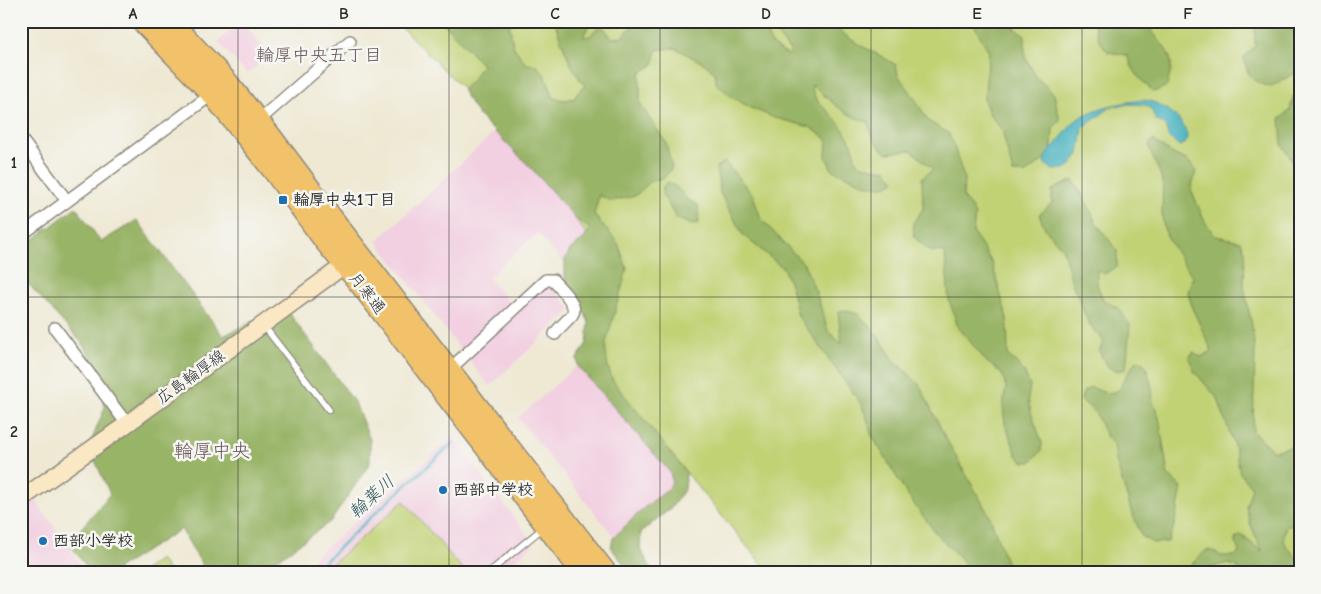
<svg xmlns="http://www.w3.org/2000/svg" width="1321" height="594" font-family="'Comic Neue','Klee One',sans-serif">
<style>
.built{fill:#f2cfe1}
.green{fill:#c1d274;stroke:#767e50}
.forest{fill:#98b466;stroke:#627048}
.water{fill:#41afbe;stroke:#366d74}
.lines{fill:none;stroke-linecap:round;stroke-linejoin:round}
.stream{stroke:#41afbe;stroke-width:3}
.lane-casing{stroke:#8d8a80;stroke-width:8}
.street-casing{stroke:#8d8a80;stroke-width:14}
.secondary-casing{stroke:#8d8a80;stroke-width:19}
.highway-casing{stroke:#8d8a80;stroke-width:24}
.lane{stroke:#fff;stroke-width:5.5}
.street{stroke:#fff;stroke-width:11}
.secondary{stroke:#fae7c3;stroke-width:16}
.highway{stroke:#f2c26a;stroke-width:21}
.grid{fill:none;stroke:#2b2b2b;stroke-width:1;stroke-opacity:0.55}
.poi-dot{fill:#1f6fb2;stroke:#f6f6f2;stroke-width:2}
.labels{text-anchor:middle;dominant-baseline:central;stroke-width:5;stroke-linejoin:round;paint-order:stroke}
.poi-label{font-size:16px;font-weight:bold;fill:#2b2b2b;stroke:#f6f6f2;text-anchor:start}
.street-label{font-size:16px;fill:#2b2b2b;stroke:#f6f6f2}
.neighbourhood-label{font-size:18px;fill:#68555b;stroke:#f6f6f2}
.water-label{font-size:18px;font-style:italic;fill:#33595e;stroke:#f6f6f2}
.quarter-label{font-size:19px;fill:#68555b;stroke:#f6f6f2}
.neatline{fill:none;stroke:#2b2b2b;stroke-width:2}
.grid-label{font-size:16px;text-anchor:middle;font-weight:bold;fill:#2b2b2b}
</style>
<rect width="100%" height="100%" fill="#f6f6f2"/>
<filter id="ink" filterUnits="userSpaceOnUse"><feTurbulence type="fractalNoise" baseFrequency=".02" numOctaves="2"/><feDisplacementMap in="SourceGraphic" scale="10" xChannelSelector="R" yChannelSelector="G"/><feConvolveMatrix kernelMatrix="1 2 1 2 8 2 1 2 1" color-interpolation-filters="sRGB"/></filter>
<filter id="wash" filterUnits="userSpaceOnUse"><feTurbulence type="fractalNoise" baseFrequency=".0096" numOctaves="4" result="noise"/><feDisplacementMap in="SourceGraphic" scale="20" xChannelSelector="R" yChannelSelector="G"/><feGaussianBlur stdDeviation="1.12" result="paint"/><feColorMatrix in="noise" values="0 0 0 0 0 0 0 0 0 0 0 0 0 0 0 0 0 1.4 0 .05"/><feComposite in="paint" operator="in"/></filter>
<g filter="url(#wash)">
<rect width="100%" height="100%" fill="#efe9d4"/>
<g class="built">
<polygon points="242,21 270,56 247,74 218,42"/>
<polygon points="498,129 597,235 563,263 538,233 488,277 513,307 463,353 377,241"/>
<polygon points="549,282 571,310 490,386 466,358"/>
<polygon points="580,363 685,481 617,540 518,418"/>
<polygon points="453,437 534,544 499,573 296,573"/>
<polygon points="35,500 87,573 21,573 21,510"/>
</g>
<g class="green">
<polygon points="395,21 1300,21 1300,573 769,573 596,363 616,275 528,153"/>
<polygon points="404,501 466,573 321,573"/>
<polygon points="160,559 170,573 140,573"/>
</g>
<g class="forest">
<path d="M442,21H509L513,46L526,64L536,65L545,75L554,98L565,100L575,98L578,92L585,86C570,68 563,45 555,23V21H589L587,29L583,37L590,36L597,28H604L612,38L622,37L633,25L639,21H756L764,27C769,43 773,47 788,55L791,52L771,28L769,21H832C847,43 875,51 896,65L898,75L914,97L928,121L948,133L953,143L964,178L963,198L972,208L975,215L973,232L992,263L1007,318L1008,356L1016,362L1024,372L1030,386L1028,399L1031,412L1042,443L1041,451L1031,462H1023L1017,455L1005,424L1003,406L1006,387L1002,374L987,362L958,327L949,300L945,252L930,251L914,237L913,223L923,209L922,178L933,169L911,150L887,153C875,145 871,135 868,121C845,118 830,99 812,85C812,102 827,108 836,120C842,127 848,136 852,144C855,149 854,157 856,163L872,168L887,170L895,181C874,196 853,176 832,170L826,156L827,139L810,127L775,118L751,108L732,97L716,83L715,73L705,64L675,48L657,50L653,65L640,73V104L666,143L672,168L664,178L651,181L635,196L611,201L599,195L594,215L618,243L627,269L606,343C605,358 608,368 613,381L686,472L685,489L670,509L641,532L640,549L654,573H631L611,548L613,538L646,506L669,489L672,481L670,472L578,366L577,359L587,343L589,322L577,298L565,283V260L570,250L584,239L590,229L576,219L534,171L479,116L462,90L472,80L482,65Z"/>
<polygon points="972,21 1010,21 1013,27 1025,35 1025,57 1037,78 1054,94 1060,121 1053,128 1052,145 1049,156 1026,173 1013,173 1002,130 990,115 984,100 989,52"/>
<path d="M1093,21H1147C1152,37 1172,49 1171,66C1171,73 1168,80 1167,86L1154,92C1140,81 1133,71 1127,55L1108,52L1099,40Z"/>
<path d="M1252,21H1300V63L1295,73L1270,87C1252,81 1247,76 1244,57L1255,46V28Z"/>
<polygon points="1300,93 1300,173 1282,144 1280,119 1290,110 1293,97"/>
<path d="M1153,140C1159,144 1164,149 1170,152C1182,160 1188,157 1196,171L1191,190L1205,222L1215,236L1241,241L1245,252L1244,287L1252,326L1255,351L1253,431L1273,451L1300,445V524L1287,525C1278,543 1289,548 1300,561V573H1243C1225,552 1211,576 1190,569L1193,563L1206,550L1213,551L1221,556H1235L1239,552L1235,539L1241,535L1262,551L1250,523L1246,507L1252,488L1240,473L1235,448L1218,399L1194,371L1189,358L1193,352L1201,357L1212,351L1193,310L1188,292L1193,277C1184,264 1165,238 1163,223C1160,208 1165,192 1161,177C1158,166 1150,156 1149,145Z"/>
<polygon points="725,162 753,195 761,219 804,264 817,295 828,331 842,344 838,312 844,310 858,314 873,329 892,357 919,384 945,437 990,517 1010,573 974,573 935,532 908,496 871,434 868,421 861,404 798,316 791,287 783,268 743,235 720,193 716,167"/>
<path d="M1073,180L1085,199L1095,221L1117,251V267L1104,274L1097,270V285L1104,301L1118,308L1130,325L1126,369C1109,374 1106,365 1099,351L1104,341L1090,326L1072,283L1063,249L1046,230L1039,215L1052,203V190Z"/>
<path d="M666,183C677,184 679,191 686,198C689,201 694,203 698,205L699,223L690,224L677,219L662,194L663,187Z"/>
<polygon points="76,207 101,242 137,220 223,336 284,306 355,403 370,440 370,463 331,521 258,573 207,573 181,529 111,573 91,573 69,543 110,494 89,447 105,407 99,374 82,343 21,276 21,249"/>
<path d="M1136,361H1141L1147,367L1152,389L1153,402L1159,417L1168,475L1182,488L1174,526L1168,542L1153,543L1142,537L1131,510L1116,461L1114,445L1107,438L1095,412L1081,400L1084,391L1091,387C1103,392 1108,396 1120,389L1123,381Z"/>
</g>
<path class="water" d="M1143,100C1161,101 1193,124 1186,143L1180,146L1168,137L1166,126L1156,120L1151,109L1146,105L1129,104L1111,107L1083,128L1079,154L1071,165L1065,169L1053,170L1044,163C1046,152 1049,152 1056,144C1063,136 1071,124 1079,118C1099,106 1121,103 1143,100Z"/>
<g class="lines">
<polyline class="stream" points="309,573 321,565 373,515 453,443"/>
</g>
</g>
<g filter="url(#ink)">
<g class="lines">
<g class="lane-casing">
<g id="lane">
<polyline points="264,326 329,410"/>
<polyline points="488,573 544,527"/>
<polyline points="1201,573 1205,571"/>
</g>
</g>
<g class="street-casing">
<g id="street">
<polyline points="258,121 350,41"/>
<polyline points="21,139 67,201"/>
<polyline points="21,235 215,92"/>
<polyline points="55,328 127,424"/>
<path d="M450,369L546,280H553C559,288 581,306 571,316C566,322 559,327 555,334"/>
</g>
</g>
<g class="secondary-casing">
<polyline id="secondary" points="21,499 127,424 354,258"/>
</g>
<g class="highway-casing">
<g id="highway">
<polyline points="142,21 213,95 274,171 325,241 362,286 583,573"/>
<polyline points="170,21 227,82 271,137 340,229 606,573"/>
</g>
</g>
<use href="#lane" class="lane"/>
<use href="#street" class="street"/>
<use href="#secondary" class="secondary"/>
<use href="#highway" class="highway"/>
</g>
</g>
<path class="grid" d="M238,21V573M449,21V573M660,21V573M871,21V573M1082,21V573M21,297H1300"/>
<g class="poi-dot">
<rect x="278" y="195" width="10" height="10" rx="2.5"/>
<circle cx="443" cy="490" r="5"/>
<circle cx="43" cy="541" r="5"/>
</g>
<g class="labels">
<g class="poi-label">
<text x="293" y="200">輪厚中央1丁目</text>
<text x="453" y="490">西部中学校</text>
<text x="53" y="541">西部小学校</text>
</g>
<g class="street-label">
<text transform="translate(367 293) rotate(52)">月寒通</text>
<text transform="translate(191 377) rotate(-36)">広島輪厚線</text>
</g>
<g class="neighbourhood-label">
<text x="319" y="55">輪厚中央五丁目</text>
</g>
<g class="water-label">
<text transform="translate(372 497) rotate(-42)">輪葉川</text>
</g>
<g class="quarter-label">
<text x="212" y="451">輪厚中央</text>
</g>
</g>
<rect width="1321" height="594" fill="none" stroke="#f6f6f2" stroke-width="55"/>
<rect x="28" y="28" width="1266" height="538" class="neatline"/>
<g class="grid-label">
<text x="133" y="19">A</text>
<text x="344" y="19">B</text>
<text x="555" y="19">C</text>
<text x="766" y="19">D</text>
<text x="977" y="19">E</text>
<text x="1188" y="19">F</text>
<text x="14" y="168">1</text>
<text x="14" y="437">2</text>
</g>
</svg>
